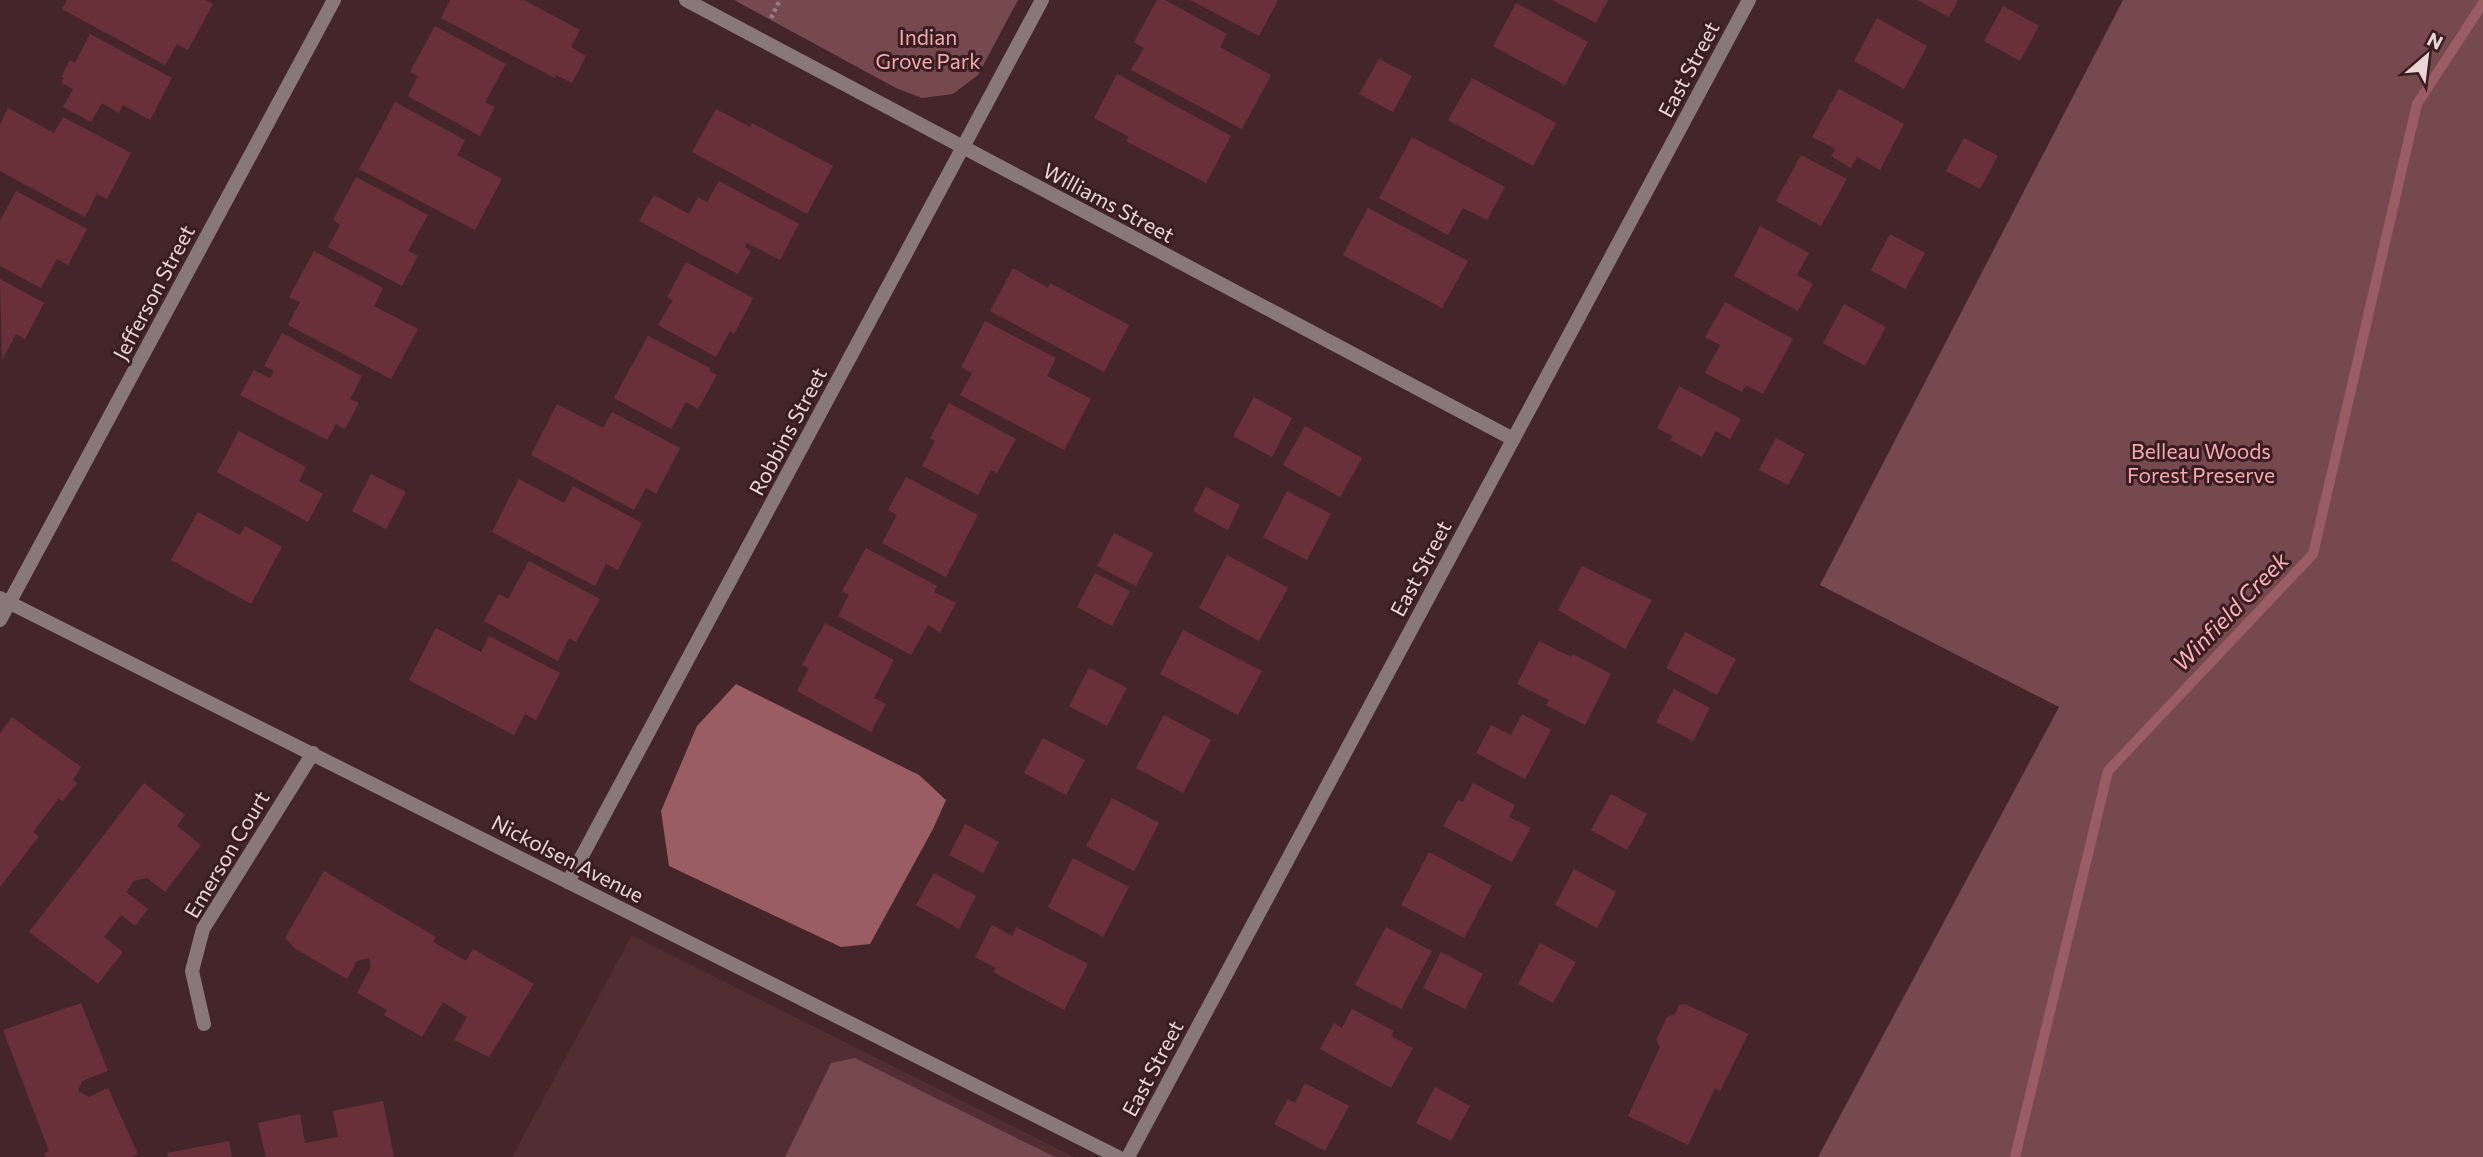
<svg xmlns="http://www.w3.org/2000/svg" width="2483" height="1157" font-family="Commissioner,sans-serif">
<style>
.built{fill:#522d32}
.green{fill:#75494e}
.water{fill:#9b5d64}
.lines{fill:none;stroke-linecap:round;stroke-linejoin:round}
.stream{stroke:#9b5d64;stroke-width:10}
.building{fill:#6a3039}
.path{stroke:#967d80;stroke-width:4.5;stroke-dasharray:3.5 3.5;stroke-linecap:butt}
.minor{stroke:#89787a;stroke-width:14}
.labels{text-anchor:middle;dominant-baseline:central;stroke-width:6;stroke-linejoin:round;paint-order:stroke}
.park-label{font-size:21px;fill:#f5aab2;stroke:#391d20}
.street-label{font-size:21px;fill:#ead6d8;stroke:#391d20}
.water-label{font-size:23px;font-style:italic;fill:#fdb1b9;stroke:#391d20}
</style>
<rect width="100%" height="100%" fill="#44262a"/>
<polygon class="built" points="632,935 1074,1157 512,1157"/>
<g class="green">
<polygon points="734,0 1018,0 978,75 953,94 922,98 896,88"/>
<polygon points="2123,0 2483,0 2483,1157 1818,1157 2059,707 1820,585"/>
<polygon points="855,1058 1055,1157 785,1157 831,1063"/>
</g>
<polygon class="water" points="736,684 919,775 946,800 933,829 870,944 841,947 669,866 661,811 697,726"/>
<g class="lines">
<polyline class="stream" points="2015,1157 2108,771 2313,554 2417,104 2483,3"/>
</g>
<g class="building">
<polygon points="67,0 205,0 213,4 188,50 177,44 165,65 62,9"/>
<polygon points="450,0 524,0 580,30 571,47 586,56 572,83 556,75 555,78 441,18"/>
<polygon points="1157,0 1165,0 1227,34 1220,47 1271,75 1242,129 1131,70 1144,48 1134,42"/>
<polygon points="1190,0 1278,0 1259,36"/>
<polygon points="1552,0 1608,0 1596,23"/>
<polygon points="1917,0 1958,0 1949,17"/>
<polygon points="1516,3 1588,42 1565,85 1493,46"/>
<polygon points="2003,6 2039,26 2020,61 1984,41"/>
<polygon points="1877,18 1927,46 1904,89 1854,61"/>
<polygon points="435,26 506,64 485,102 495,107 480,136 408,96 418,76 410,72"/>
<polygon points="90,34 172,78 150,120 123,105 119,113 102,103 91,122 63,107 73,89 61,83 64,78 61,77 70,60 75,63"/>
<polygon points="1379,59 1412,76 1393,112 1359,94"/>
<polygon points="1117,74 1231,136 1206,183 1126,141 1129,137 1094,118"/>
<polygon points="1472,78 1556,123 1533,166 1448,120"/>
<polygon points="1839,89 1904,124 1880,170 1857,157 1851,168 1831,156 1836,149 1812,137"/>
<polygon points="395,102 465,140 457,155 502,179 475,230 359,169"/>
<polygon points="8,108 54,133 63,117 131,153 107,199 97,194 85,217 0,171 0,124"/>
<polygon points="716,109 750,127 752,123 833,166 807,214 692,152"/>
<polygon points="1412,137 1505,187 1487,220 1463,208 1448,235 1379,198"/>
<polygon points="1964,138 1998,156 1980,189 1946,171"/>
<polygon points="1801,155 1847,179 1821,226 1776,201"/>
<polygon points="356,177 428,215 408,251 418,256 402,286 328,247 340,225 333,220"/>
<polygon points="719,181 799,224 780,260 747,243 745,247 751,251 738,274 639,221 654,195 689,214 698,197 707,202"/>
<polygon points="16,191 87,229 68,265 57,259 41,288 0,266 0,221"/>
<polygon points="1368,208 1468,261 1442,308 1343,255"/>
<polygon points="1760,226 1809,253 1797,275 1813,284 1798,311 1734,276"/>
<polygon points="1890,234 1925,253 1905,289 1871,270"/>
<polygon points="314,251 383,288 374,306 418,329 391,379 288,325 300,302 289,297"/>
<polygon points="686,262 753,298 734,334 730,331 716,357 658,325 673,300 667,297"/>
<polygon points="1013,268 1048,288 1050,283 1129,325 1104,372 990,311"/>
<polygon points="0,279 44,303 25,339 16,334 2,360"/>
<polygon points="1725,302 1793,339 1763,394 1746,385 1742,392 1705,373 1720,345 1705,337"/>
<polygon points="1844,304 1886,327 1865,366 1823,343"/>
<polygon points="985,321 1056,358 1047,376 1091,399 1064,450 960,395 972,373 961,367"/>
<polygon points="282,333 362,376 350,399 359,403 345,429 336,424 327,440 240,395 254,370 270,378 274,371 264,366"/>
<polygon points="648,336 710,368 709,371 717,375 698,409 686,402 671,429 614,398"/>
<polygon points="1679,386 1741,419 1730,439 1716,431 1702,457 1670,440 1673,436 1657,428"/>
<polygon points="1254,397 1292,418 1272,457 1233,436"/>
<polygon points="949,403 1016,439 997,473 991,470 978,495 922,466 935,441 930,438"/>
<polygon points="557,404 603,428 612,412 680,448 656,494 646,488 634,510 531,455"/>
<polygon points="1305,426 1362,458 1340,497 1283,465"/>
<polygon points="239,431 306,467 299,481 323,494 308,522 217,472"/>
<polygon points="1776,438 1805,454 1788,485 1759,470"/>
<polygon points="371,474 406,492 386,529 352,511"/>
<polygon points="906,477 978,515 946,577 882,543 897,515 888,510"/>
<polygon points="519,479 564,503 573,486 642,523 618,570 606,564 595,586 492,532"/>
<polygon points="1206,487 1240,505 1228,530 1193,511"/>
<polygon points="1287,491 1331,514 1307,560 1263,537"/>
<polygon points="198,512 240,535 245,526 282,547 251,604 171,560"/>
<polygon points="1114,533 1153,553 1136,586 1097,566"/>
<polygon points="866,548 937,586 934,592 956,603 940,633 928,625 911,655 838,616 849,595 842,591"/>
<polygon points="1227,555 1288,588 1259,641 1199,608"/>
<polygon points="529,561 600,599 576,642 569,638 558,661 484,621 499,594 508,599"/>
<polygon points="1582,566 1652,600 1625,649 1558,610"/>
<polygon points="1095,573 1130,591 1112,626 1077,607"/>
<polygon points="825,623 894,660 874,698 886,704 871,732 797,691 809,668 802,665"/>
<polygon points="436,628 481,652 489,636 560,673 536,720 525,714 514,735 409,680"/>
<polygon points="1183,630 1262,671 1238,715 1160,674"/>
<polygon points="1685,632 1736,659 1717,695 1666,668"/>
<polygon points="1539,641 1571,657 1573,654 1611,674 1585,725 1546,705 1549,700 1517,684"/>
<polygon points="1089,668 1127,688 1107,726 1069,706"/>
<polygon points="1674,689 1710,708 1693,741 1656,722"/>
<polygon points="1522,714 1551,730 1525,779 1476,753 1491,725 1511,735"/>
<polygon points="1164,715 1211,740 1183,793 1136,768"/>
<polygon points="12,717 81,767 73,780 77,783 63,801 58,799 33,832 39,836 0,887 0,733"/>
<polygon points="1043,738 1085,760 1066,795 1024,773"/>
<polygon points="144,783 185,815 177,826 201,845 165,892 147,878 134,881 126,892 148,909 135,926 121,915 104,937 123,952 98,984 29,932"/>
<polygon points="1473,783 1515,805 1509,817 1531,828 1512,862 1443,826 1458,800 1463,802"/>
<polygon points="1611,794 1647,814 1627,850 1591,830"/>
<polygon points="1112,798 1159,823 1134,871 1086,846"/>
<polygon points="965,824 999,842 983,873 949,855"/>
<polygon points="1429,852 1492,886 1464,938 1401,905"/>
<polygon points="1073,858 1129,887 1103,937 1048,907"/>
<polygon points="1574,869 1616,892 1597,928 1555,905"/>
<polygon points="324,871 436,937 433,942 466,961 473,949 534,984 489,1057 454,1040 467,1017 443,1002 422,1037 384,1015 387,1010 357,993 371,967 369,958 357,961 347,979 294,948 285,938"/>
<polygon points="934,873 976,896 959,929 916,905"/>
<polygon points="992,925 1012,936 1016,927 1088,964 1064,1010 993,972 996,968 975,957"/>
<polygon points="1386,927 1432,951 1401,1009 1355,985"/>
<polygon points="1540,943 1576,962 1553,1003 1518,984"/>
<polygon points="1441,952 1483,974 1465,1009 1423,988"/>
<polygon points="81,1003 108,1071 82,1081 78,1091 89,1097 108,1088 138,1154 132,1157 46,1157 44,1153 49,1151 3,1030"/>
<polygon points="1685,1004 1748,1034 1720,1091 1715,1088 1688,1145 1628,1116 1660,1047 1656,1040 1667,1017 1675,1014 1679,1005"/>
<polygon points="1352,1009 1394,1031 1391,1036 1413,1048 1391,1088 1320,1049 1334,1023 1342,1028"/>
<polygon points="1305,1083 1349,1106 1325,1151 1274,1124 1288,1099 1295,1103"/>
<polygon points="1435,1087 1470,1106 1451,1141 1416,1123"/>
<polygon points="383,1101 394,1157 266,1157 258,1123 300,1114 305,1143 338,1137 333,1111"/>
<polygon points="229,1141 232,1157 168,1157 167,1153"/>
</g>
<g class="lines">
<polyline class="path" points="771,18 780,0"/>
<g class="minor">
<polyline points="686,0 1513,439"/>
<polyline points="0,598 1118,1157"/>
<polyline points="0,620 334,0"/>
<polyline points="568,882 1042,0"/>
<polyline points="204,1024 192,971 203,929 313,753"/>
<polyline points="1128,1157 1749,0"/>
</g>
</g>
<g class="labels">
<g class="park-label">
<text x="928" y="36">Indian<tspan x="928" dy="24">Grove Park</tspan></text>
<text x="2201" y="450">Belleau Woods<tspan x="2201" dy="24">Forest Preserve</tspan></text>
</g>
<g class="street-label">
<text transform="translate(1688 69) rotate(-62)">East Street</text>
<text transform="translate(1109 202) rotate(28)">Williams Street</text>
<text transform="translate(153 292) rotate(-62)">Jefferson Street</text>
<text transform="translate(787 431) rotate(-62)">Robbins Street</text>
<text transform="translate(1420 568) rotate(-62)">East Street</text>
<text transform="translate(226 854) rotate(-59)">Emerson Court</text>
<text transform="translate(568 858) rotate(27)">Nickolsen Avenue</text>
<text transform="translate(1152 1068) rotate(-62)">East Street</text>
</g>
<g class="water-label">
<text transform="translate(2230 611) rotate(-46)">Winfield Creek</text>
</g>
</g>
<g transform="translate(2427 56) rotate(28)" stroke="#391d20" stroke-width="5" paint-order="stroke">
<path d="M0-5L12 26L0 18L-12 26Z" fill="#ead6d8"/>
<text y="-10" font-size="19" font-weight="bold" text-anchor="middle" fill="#ead6d8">N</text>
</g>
</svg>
